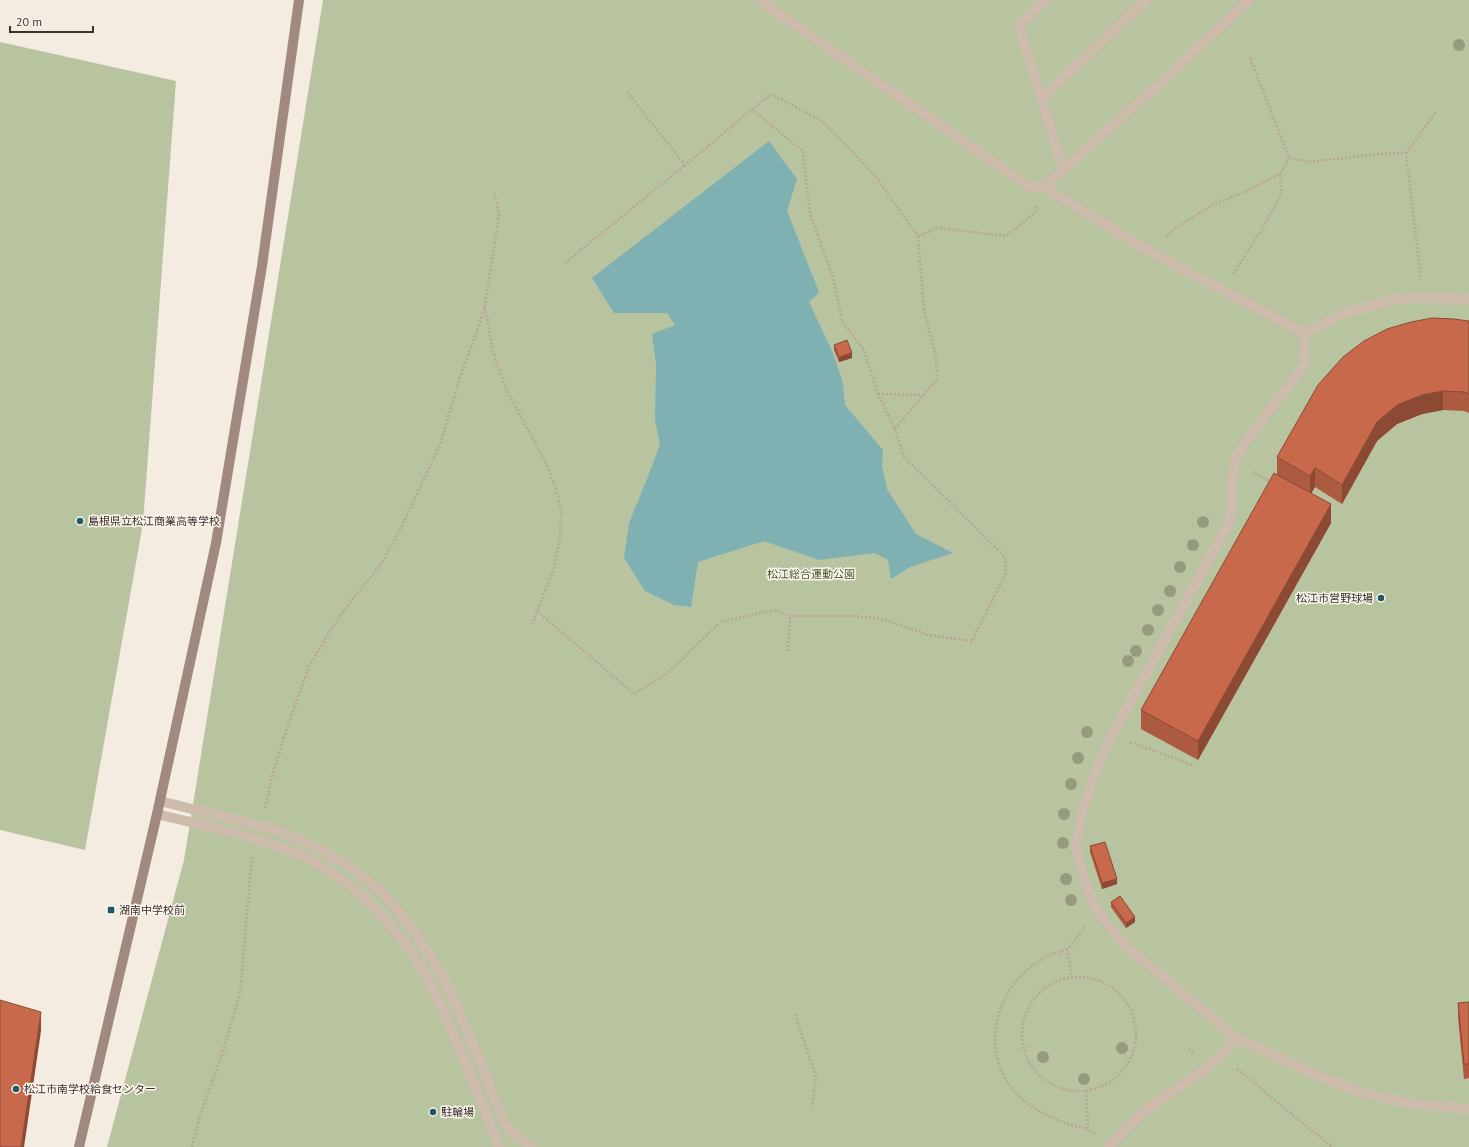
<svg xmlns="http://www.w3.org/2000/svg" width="1469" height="1147" font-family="'PT Sans','Noto Sans JP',sans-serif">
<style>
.green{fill:#b8c4a0}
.water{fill:#7fb0b2}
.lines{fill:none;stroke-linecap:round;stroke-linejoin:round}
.path{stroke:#b9a596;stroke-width:2.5;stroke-dasharray:2 2;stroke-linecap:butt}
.lane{stroke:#cdbbac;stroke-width:10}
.secondary{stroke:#a18a7d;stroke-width:10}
.tree{fill:#969b7f}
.wall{fill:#ac5a40}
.shaded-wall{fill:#8c4a34}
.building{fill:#c8694b;stroke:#8c4a34}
.poi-dot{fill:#1f5a5e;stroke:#fbf5ee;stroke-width:1.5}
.labels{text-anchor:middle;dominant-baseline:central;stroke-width:3;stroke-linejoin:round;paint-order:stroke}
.poi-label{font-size:11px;fill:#3b302b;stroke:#fbf5ee;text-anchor:start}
.park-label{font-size:11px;fill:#4a5a2e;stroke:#fbf5ee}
</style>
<rect width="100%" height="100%" fill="#f4ebe1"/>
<g class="green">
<polygon points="323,0 1469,0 1469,1147 107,1147 184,860"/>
<polygon points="0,42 176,81 143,523 85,850 0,830"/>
</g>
<polygon class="water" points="769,141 797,179 787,211 819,292 809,302 833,353 843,383 845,405 883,450 882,466 887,489 916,534 953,553 910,567 891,579 888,560 874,553 819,560 764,541 698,562 691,607 674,605 645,591 624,558 629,523 649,474 660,444 655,420 656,364 652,334 675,325 667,313 614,313 592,278"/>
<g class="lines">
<g class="path">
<polyline points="1250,58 1289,158 1311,162 1378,154 1406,153 1421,279"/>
<polyline points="627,92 685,165 771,94 822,121 873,173 918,236 937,228 1005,236 1022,224 1035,212 1037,206"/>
<polyline points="1406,153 1436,112"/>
<polyline points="1166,237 1177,227 1212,205 1244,192 1280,174 1289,158"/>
<polyline points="565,263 685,165"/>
<polyline points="1233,274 1263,228 1281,194 1280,174"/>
<polyline points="485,307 493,352 506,389 547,465 556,489 561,511 560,537 554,568 532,624"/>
<polyline points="878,394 923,395"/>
<polyline points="895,429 937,379 936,357 924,310 918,236"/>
<polyline points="1253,472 1271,482"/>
<polyline points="537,611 634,694 668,673 720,622 775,610 790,616 854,616 882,619 928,635 972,641 1006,573 1005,557 904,457 895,429 878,394 863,349 842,321 833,277 810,214 803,151 752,110"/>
<polyline points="788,651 790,616"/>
<polyline points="1130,742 1195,766"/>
<polyline points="265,808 272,776 285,734 309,666 330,631 351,601 379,567 401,528 440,445 461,374 477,331 485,305 499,216 494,191"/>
<path d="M1085,927C1079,934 1074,944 1067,949C1063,952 1055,952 1050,955C1043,959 1033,964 1027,970C989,1003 982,1064 1022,1099C1034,1109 1053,1119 1068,1124C1080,1129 1084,1125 1096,1135"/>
<polyline points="1067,949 1072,976"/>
<circle cx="1079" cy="1034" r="57"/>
<polyline points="795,1014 816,1077 812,1108"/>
<polyline points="1189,1049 1194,1055"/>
<polyline points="1237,1069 1332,1147"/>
<polyline points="1086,1091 1088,1128"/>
<polyline points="192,1147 200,1116 221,1058 240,993 252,857"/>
</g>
<g class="lane">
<polyline points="759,0 1030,187 1044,187 1139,245 1197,277 1305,333 1342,314 1396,299 1423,297 1469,299"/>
<polyline points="1046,0 1019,26 1063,169"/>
<polyline points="1041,99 1146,0"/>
<polyline points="1044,187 1169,75 1249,0"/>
<polyline points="1305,333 1304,365 1241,448 1235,462 1232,483 1232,505 1229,523 1108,742 1095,773 1082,812 1076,847 1084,880 1097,911 1125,945 1235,1037 1316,1075 1362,1093 1414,1104 1469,1109"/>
<polyline points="160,801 273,829 299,839 341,861 362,876 379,890 396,908 412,928 446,982 475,1049 504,1122 512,1132 532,1147"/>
<path d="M157,814C205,826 254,835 300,855C354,879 397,926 427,977C436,994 443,1012 451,1029C468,1068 484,1108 499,1147"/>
<polyline points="1109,1147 1128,1127 1147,1109 1205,1069 1221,1056 1235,1037"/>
</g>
<polyline class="secondary" points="79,1147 157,814 216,543 262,266 299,0"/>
</g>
<g class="tree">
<circle cx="1459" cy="45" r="6"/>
<circle cx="1203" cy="522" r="6"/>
<circle cx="1193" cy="545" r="6"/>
<circle cx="1180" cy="567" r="6"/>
<circle cx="1170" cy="591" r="6"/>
<circle cx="1158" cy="610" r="6"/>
<circle cx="1148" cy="630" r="6"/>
<circle cx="1136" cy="651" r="6"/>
<circle cx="1128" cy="661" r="6"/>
<circle cx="1087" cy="732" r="6"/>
<circle cx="1078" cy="758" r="6"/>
<circle cx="1071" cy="784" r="6"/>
<circle cx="1064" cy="814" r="6"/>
<circle cx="1063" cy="843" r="6"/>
<circle cx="1066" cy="879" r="6"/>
<circle cx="1071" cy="900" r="6"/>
<circle cx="1122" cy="1048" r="6"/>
<circle cx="1043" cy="1057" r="6"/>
<circle cx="1084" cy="1079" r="6"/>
</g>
<g class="wall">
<polygon points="1469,321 1469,413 1464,411 1443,410 1422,414 1397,424 1377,441 1342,504 1315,487 1311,494 1331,523 1198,760 1141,729 1141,710 1277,475 1277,457"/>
<polygon points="834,345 852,358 839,362 834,350"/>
<polygon points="1090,846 1117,884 1102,889 1090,852"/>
<polygon points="1111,902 1135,922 1126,928 1111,907"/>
<polygon points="1469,1002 1469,1078 1464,1079 1458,1018 1458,1003"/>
</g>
<g class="shaded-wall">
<polygon points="852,353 852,358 839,362 839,357"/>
<polygon points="1443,391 1443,410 1422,414 1397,424 1377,441 1342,504 1342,485 1377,422 1397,405 1422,395"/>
<polygon points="1315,468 1315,487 1310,495 1310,476"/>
<polygon points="1331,504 1331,523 1198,760 1198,741"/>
<polygon points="1117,879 1117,884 1102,889 1102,883"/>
<polygon points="1135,917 1135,922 1126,928 1126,923"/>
<polygon points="41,1012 41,1031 24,1147 21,1147"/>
</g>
<g class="building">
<polygon points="1432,318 1454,319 1469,321 1469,394 1464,392 1443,391 1422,395 1397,405 1377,422 1342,485 1315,468 1310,476 1277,457 1318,385 1343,357 1364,341 1387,329 1411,322"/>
<polygon points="847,340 852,353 839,357 834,345"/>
<polygon points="1274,473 1331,504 1198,741 1141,710"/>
<polygon points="1105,842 1117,879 1102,883 1090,846"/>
<polygon points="1120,896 1135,917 1126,923 1111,902"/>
<polygon points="0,1000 41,1012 21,1147 0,1147"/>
<polygon points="1469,1002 1469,1064 1464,1064 1458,1003"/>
</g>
<g class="poi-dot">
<circle cx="80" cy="521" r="4"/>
<circle cx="1381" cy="598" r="4"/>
<rect x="107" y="906" width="8" height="8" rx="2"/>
<circle cx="16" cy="1089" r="4"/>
<circle cx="433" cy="1112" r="4"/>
</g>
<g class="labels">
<g class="poi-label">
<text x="88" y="521">島根県立松江商業高等学校</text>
<text x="1373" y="598" text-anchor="end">松江市営野球場</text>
<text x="119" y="910">湖南中学校前</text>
<text x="24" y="1089">松江市南学校給食センター</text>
<text x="441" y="1112">駐輪場</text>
</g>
<g class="park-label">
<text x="811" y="574">松江総合運動公園</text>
</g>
</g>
<path d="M10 26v6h83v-6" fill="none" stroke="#3b302b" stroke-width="2"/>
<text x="16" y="26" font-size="12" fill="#3b302b" stroke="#fbf5ee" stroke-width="3" paint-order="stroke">20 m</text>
</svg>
